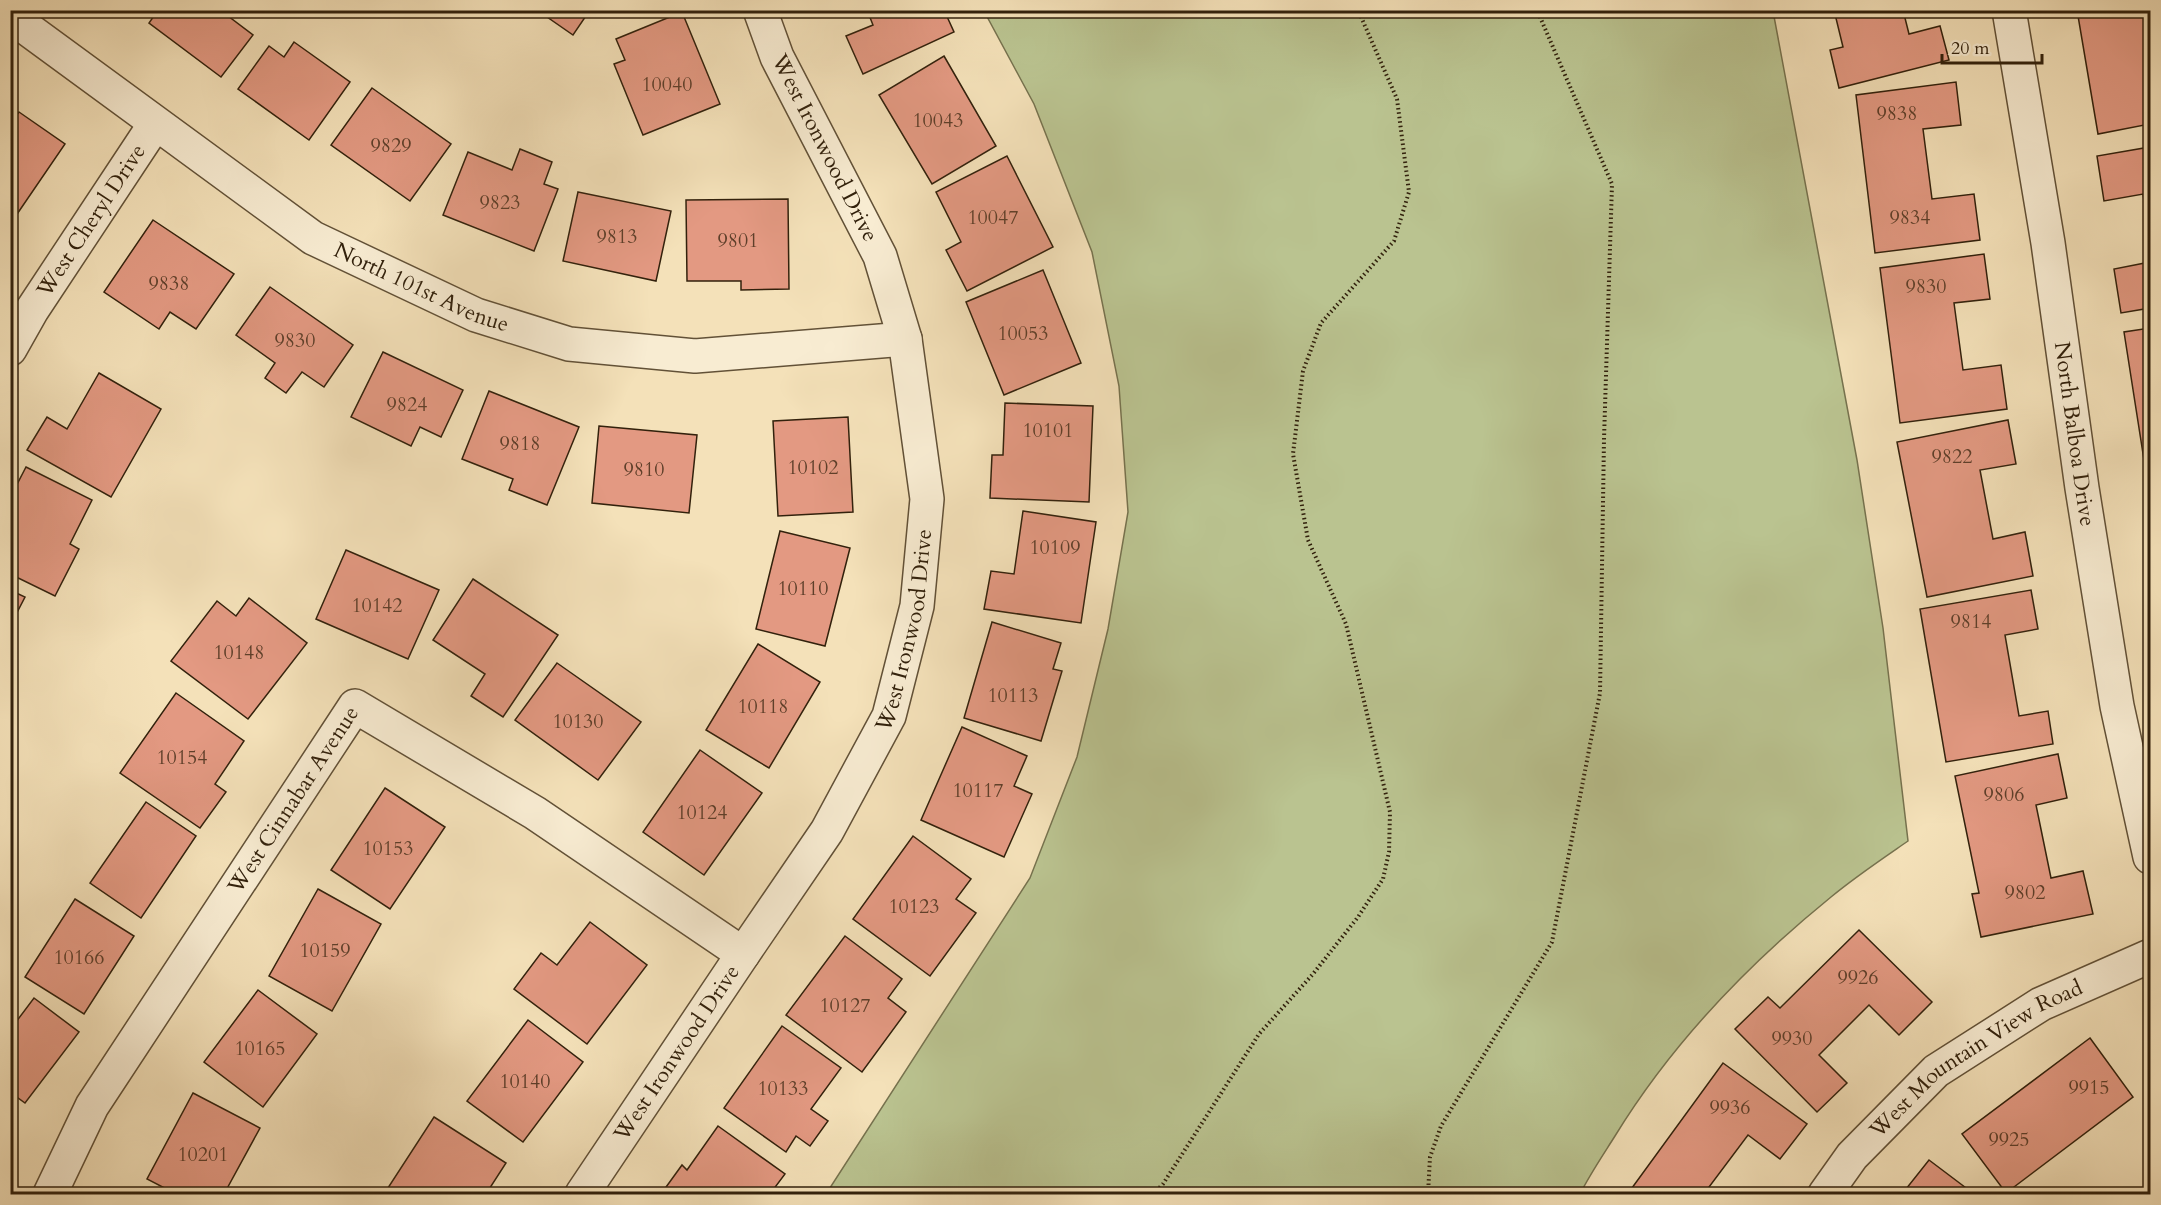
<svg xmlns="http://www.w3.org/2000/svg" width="2161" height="1205" font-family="Cardo,serif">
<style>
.green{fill:#bac390;stroke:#76724e;stroke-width:1.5}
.building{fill:#e39982;stroke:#32210c;stroke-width:1.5}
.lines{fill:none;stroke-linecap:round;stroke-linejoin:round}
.minor-casing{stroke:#625137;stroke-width:36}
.path{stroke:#32210c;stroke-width:4;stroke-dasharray:1.5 3;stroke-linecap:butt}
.minor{stroke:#f8ecd2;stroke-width:33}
.labels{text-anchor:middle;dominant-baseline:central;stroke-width:4.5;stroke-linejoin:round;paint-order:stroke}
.number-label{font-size:20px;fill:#5e3f2a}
.street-label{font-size:22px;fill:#32210c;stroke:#f8ecd2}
</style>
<rect width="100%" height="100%" fill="#f4e1b9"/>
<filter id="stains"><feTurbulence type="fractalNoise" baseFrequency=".00333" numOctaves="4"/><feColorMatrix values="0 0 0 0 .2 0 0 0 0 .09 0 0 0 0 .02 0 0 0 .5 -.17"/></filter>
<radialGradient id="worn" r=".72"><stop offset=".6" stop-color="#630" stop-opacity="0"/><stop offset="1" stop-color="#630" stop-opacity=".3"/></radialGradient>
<path class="green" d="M984,11H1773L1857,460L1883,628L1908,841C1882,859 1855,877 1831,897C1746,966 1672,1043 1615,1136C1603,1155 1590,1174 1580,1194H826L1030,878L1077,757L1108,629L1128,512L1119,386L1092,252L1034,104Z"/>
<g class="building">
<polygon points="124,10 138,10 133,17"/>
<polygon points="158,10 220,10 253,35 221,77 149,23"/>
<polygon points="537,10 590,10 573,35"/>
<polygon points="867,10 944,10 954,32 863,74 846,36 873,25"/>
<polygon points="1834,10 1903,10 1909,34 1940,26 1949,60 1839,88 1830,50 1843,47"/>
<polygon points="2077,10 2146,10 2150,37 2150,124 2098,134"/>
<polygon points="682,12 720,104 643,135 614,64 625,60 616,39"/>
<polygon points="294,42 350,82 309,140 238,89 269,46 284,57"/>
<polygon points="944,56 996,146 932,184 879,95"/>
<polygon points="1956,82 1961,125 1923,129 1932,199 1974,194 1980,240 1875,253 1856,95"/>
<polygon points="372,88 451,144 410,201 331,145"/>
<polygon points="19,112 65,144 13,220 10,219 10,124"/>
<polygon points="2150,147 2150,241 2143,194 2104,201 2097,156"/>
<polygon points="520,149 552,162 544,184 558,189 534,251 443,215 468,152 512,170"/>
<polygon points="1007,156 1053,247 967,291 946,250 961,242 936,192"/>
<polygon points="578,192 671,211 656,281 563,261"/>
<polygon points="788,199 789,289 741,290 741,281 687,281 686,200"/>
<polygon points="153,220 234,274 196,329 170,312 159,329 104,292"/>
<polygon points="1984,254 1990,299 1954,303 1963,370 2001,365 2007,409 1900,423 1880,268"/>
<polygon points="2150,262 2150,308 2121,313 2114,269"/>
<polygon points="1043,270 1081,363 1004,395 966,302"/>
<polygon points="270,287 353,345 324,387 302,372 286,393 265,378 275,363 236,335"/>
<polygon points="2150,328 2150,492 2149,492 2124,332"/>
<polygon points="383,352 463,390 441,437 420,427 411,446 351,417"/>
<polygon points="99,373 161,409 111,497 27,450 47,417 67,429"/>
<polygon points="489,391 579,427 547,505 509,490 513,479 462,459"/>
<polygon points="1005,403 1093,406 1089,502 990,498 992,455 1003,455"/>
<polygon points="848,417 853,512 778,516 773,421"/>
<polygon points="2008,420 2016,464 1980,470 1993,539 2025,532 2033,576 1927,597 1897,442"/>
<polygon points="599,426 697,435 689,513 592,503"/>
<polygon points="26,467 92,500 70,544 79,549 55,596 10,574 10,498"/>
<polygon points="1023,511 1096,522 1081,623 984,609 991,571 1014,574"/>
<polygon points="780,531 850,548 825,646 756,629"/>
<polygon points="346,550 439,590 408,659 316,619"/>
<polygon points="473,579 558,635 503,717 471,696 485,674 433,640"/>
<polygon points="10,590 25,597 10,626"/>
<polygon points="2031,590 2038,629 2005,635 2019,716 2048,711 2053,744 1946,762 1920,609"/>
<polygon points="249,598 307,643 248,719 171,661 217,601 236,616"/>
<polygon points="992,622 1061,643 1053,669 1062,671 1041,741 964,718"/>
<polygon points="758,644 820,682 769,768 706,730"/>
<polygon points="557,663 641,722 598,780 515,720"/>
<polygon points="176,693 244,741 215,784 226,792 200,828 120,773"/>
<polygon points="962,727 1027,756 1014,786 1032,794 1004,857 921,820"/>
<polygon points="700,750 762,793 704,875 643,832"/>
<polygon points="2058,754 2067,798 2036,805 2051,878 2083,871 2093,914 1981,937 1972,894 1979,893 1955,776"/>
<polygon points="385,788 445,827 390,909 331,870"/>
<polygon points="146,802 196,836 141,918 90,883"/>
<polygon points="913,836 971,879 956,899 976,913 930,976 853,919"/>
<polygon points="318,889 381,924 332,1011 269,976"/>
<polygon points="75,899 134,936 84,1014 25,977"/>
<polygon points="590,922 647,965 587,1044 514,989 541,953 557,965"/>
<polygon points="1859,930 1932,1002 1899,1035 1869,1005 1819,1055 1847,1083 1817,1112 1735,1029 1768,997 1780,1008"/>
<polygon points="845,936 902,979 888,998 906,1012 862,1072 786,1015"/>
<polygon points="258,990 317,1034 263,1107 204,1062"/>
<polygon points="34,998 79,1032 25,1103 10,1092 10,1030"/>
<polygon points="528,1020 583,1062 523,1142 467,1101"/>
<polygon points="782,1026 841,1068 811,1109 828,1121 810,1146 796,1136 786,1152 724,1108"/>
<polygon points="2090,1038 2133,1097 2006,1193 1962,1134"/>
<polygon points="1723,1063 1807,1124 1780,1159 1748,1135 1706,1191 1711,1194 1633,1194 1629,1192"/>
<polygon points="193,1093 260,1128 224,1194 176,1194 147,1179"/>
<polygon points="434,1117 506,1163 486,1194 384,1194"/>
<polygon points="10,1118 16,1120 10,1132"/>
<polygon points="718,1126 785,1174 770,1194 661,1194 682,1165 687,1170"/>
<polygon points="1929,1160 1974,1194 1902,1194"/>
</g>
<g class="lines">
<g class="minor-casing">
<g id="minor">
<path id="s1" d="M2009,10L2048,243L2082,488L2117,706L2150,857"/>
<path id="s2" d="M10,16L313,238L476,315L569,344L695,356L905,339"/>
<path id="s3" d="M10,349L32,310L155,124"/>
<path id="s4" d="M50,1194L92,1106L355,706L535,813L743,954"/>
<path id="s5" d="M582,1194L743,954L827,831L889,716L917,606L927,499L905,339L880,256L777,57L760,10"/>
<path id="s6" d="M1825,1194L1852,1156L1936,1071L2041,1004L2150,956"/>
</g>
</g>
<g class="path">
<polyline points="1153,1194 1163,1184 1259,1034 1313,974 1358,917 1383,879 1389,852 1390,812 1346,624 1308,540 1293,454 1303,371 1321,323 1394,241 1409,192 1397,99 1358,10"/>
<polyline points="1428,1194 1430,1157 1441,1126 1552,942 1600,693 1604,439 1612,184 1537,10"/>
</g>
<use href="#minor" class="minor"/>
</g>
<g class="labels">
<g class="number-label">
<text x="667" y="84">10040</text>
<text x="1897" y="113">9838</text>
<text x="938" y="120">10043</text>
<text x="391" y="145">9829</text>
<text x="500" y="202">9823</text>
<text x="993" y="217">10047</text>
<text x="1910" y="217">9834</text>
<text x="617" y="236">9813</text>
<text x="738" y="240">9801</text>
<text x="169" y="283">9838</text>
<text x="1926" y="286">9830</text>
<text x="1023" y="333">10053</text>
<text x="295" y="340">9830</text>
<text x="407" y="404">9824</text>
<text x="1048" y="430">10101</text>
<text x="520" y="443">9818</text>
<text x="1952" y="456">9822</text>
<text x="813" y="467">10102</text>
<text x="644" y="469">9810</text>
<text x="1055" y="547">10109</text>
<text x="803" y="588">10110</text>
<text x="377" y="605">10142</text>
<text x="1971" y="621">9814</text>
<text x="239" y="652">10148</text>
<text x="1013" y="695">10113</text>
<text x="763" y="706">10118</text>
<text x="578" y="721">10130</text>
<text x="182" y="757">10154</text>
<text x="978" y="790">10117</text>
<text x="2004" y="794">9806</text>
<text x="702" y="812">10124</text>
<text x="388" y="848">10153</text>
<text x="2025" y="892">9802</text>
<text x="914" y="906">10123</text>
<text x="325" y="950">10159</text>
<text x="79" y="957">10166</text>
<text x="1858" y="977">9926</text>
<text x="845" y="1005">10127</text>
<text x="1792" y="1038">9930</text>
<text x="260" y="1048">10165</text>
<text x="525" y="1081">10140</text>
<text x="2089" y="1087">9915</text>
<text x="783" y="1088">10133</text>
<text x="1730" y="1107">9936</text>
<text x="2009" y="1139">9925</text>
<text x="203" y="1154">10201</text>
</g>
<g class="street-label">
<text transform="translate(825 148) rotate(63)">West Ironwood Drive</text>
<text stroke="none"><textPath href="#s3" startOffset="152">West Cheryl Drive</textPath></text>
<text stroke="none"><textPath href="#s2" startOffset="495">North 101st Avenue</textPath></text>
<text stroke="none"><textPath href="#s1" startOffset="429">North Balboa Drive</textPath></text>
<text stroke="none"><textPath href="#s5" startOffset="656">West Ironwood Drive</textPath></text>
<text stroke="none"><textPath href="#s4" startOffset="464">West Cinnabar Avenue</textPath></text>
<text stroke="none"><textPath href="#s5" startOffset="170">West Ironwood Drive</textPath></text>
<text stroke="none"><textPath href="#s6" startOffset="206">West Mountain View Road</textPath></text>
</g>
</g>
<rect width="2161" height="1205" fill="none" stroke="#f4e1b9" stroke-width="36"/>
<rect x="12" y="12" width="2137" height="1181" fill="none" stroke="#32210c" stroke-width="3"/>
<rect x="18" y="18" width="2125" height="1169" fill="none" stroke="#32210c" stroke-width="1.5"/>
<path d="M1942 54v9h100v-9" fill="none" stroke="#32210c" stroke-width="3"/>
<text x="1951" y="54" font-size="18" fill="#32210c" stroke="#f8ecd2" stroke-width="4.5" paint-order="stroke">20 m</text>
<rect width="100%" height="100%" filter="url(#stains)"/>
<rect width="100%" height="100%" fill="url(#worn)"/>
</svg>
